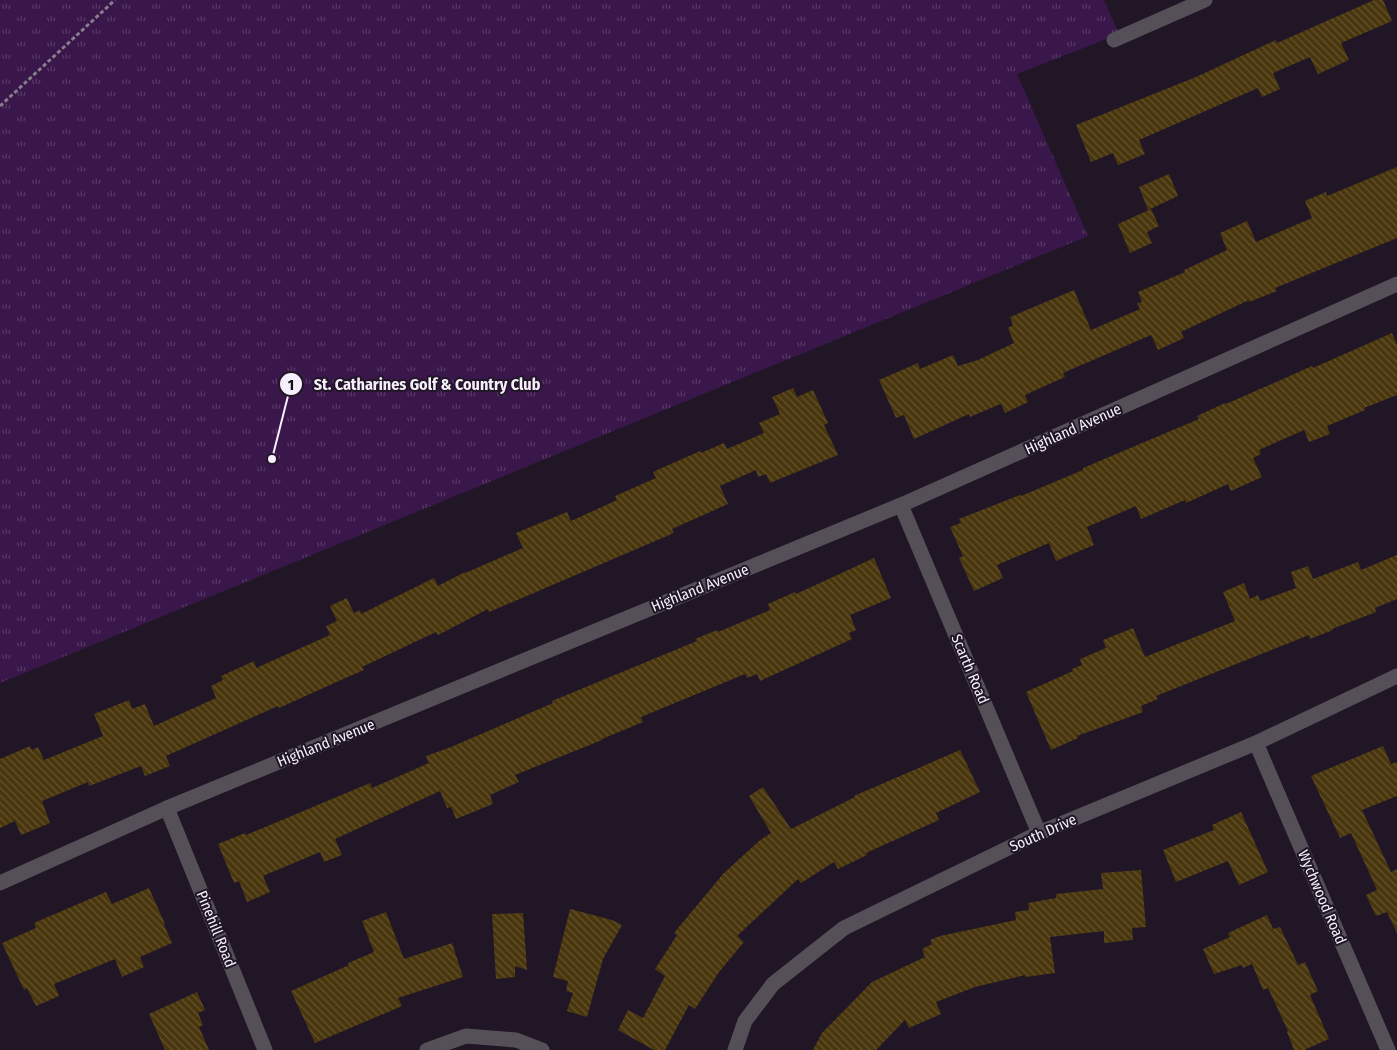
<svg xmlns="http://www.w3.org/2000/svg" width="1397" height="1050" font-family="'Fira Sans Condensed',sans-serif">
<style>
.grass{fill:url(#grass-tufts)}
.building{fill:url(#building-back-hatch)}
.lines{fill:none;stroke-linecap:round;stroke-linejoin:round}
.path{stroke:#877e8c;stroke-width:3;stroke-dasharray:4 2.5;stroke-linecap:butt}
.street{stroke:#555058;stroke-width:15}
.labels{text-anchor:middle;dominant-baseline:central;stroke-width:4;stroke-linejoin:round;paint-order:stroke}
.street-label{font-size:15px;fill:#f7effb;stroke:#201626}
.leader{fill:none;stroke:#f7effb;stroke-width:2}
.callout-dot{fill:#f7effb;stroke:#201626;stroke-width:2}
.mark-label{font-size:15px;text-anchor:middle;font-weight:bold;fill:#111}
.callout-label{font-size:16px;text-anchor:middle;font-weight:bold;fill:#f7effb;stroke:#201626;stroke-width:4;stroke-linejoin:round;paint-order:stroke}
</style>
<defs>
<pattern id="grass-tufts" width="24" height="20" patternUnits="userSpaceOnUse" patternTransform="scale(1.25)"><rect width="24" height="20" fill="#3a174b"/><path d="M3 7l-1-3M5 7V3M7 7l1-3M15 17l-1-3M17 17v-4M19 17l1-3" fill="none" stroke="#573966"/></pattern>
<pattern id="building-back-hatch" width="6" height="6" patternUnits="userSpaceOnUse" patternTransform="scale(1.25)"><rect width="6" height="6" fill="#49360d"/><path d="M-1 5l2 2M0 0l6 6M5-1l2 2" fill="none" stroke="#645331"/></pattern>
</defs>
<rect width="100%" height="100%" fill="#201626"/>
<polygon class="grass" points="0,0 1104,0 1119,34 1017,74 1088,236 0,683"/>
<g class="building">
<polygon points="1374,0 1383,0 1392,21 1341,43 1349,60 1318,74 1310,57 1273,73 1280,89 1262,97 1258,88 1139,140 1145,154 1118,165 1113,153 1091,162 1076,125 1196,77 1276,40 1277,43"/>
<polygon points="1397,167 1397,238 1275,288 1277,291 1249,302 1249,300 1181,332 1184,338 1158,350 1151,335 1063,373 1065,377 1025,395 1028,402 1005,413 1001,404 998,405 970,417 969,414 914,439 904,415 896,418 879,380 918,363 920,369 953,355 958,366 978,360 1014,343 1008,328 1013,325 1010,317 1074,290 1091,330 1140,309 1137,303 1142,302 1138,292 1185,272 1184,270 1227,250 1220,233 1247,221 1256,242 1312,218 1305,201 1326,192 1327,196"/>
<polygon points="1169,174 1178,196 1148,210 1139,187"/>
<polygon points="1151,209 1159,226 1147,232 1152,243 1130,253 1118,224"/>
<polygon points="1392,333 1397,345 1397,395 1364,408 1365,410 1327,426 1330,434 1309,442 1304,430 1259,450 1261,454 1253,458 1262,477 1231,491 1228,484 1186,503 1185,500 1141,519 1136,506 1087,527 1094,545 1056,561 1049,543 997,565 1003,578 974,591 959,558 963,556 950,527 961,523 959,519 1020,495 1021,496 1083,470 1083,468 1199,419 1197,416 1225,403 1226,404 1283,379 1312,366 1313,368"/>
<polygon points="793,388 797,397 813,390 828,423 824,425 838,455 770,483 766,474 758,477 756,470 720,486 728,504 672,529 674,533 489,612 488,609 438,635 436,632 362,667 364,670 341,680 279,708 278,706 166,756 170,766 145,776 141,766 89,786 88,782 42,801 50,823 21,835 15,821 0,828 0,759 30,746 32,750 38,747 44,760 103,736 94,714 129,700 132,709 145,704 154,726 216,698 211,686 223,680 221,676 254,661 256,668 330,635 326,626 337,621 330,606 347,598 354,613 360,610 361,614 434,578 438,586 465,572 465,573 523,548 516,533 567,512 571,521 617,500 615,496 656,478 653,472 700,451 701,453 724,443 727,449 764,433 759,423 780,414 772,397"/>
<polygon points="1397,555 1397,599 1375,608 1376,612 1332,629 1333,630 1310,639 1309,635 1156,696 1158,699 1141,706 1143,712 1077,736 1078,738 1051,750 1026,692 1073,671 1072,669 1082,665 1080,659 1106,648 1103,640 1133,628 1145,657 1235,621 1223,592 1244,583 1250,599 1258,595 1260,601 1296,588 1291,572 1308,566 1313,579 1358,562 1361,570"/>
<polygon points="874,558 891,598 850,615 856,630 849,633 852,639 760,681 757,674 747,678 745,674 641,717 643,722 602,739 602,740 515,775 519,782 490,795 493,804 456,819 451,807 447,808 440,791 335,839 342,855 324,862 320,852 263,876 270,892 247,902 239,881 234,883 218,844 245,833 246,835 370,783 372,788 429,763 426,756 451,747 553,703 552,701 697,641 695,639 717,630 718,632 770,610 768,604 795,592 796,594"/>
<polygon points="1383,746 1391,764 1397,762 1397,796 1362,810 1391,872 1397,869 1397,933 1387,912 1376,916 1366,895 1377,890 1351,833 1340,838 1311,776"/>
<polygon points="960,750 980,792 936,813 939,820 866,853 867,855 838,869 834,862 801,883 798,879 737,936 744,942 719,972 695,1009 689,1005 665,1050 654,1050 618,1030 628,1010 643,1018 665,976 655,969 677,935 674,933 723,874 759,841 771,833 749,796 763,787 791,829 855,797 854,796"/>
<polygon points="1241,812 1268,872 1239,885 1228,861 1176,882 1163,850 1214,830 1212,825"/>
<polygon points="1141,870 1146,927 1132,928 1133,940 1104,943 1104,931 1050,937 1055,973 1025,977 1025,975 975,987 936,1002 941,1014 909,1028 905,1020 876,1050 813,1050 822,1033 872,982 925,957 922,949 932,944 930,940 940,936 1016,920 1015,912 1029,910 1028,903 1056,898 1056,894 1103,889 1101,873"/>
<polygon points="149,888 165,924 164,925 172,943 140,957 144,967 122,977 115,959 54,984 59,996 36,1006 27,988 24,990 2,943 36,928 34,923 106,892 112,904"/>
<polygon points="570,909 612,920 622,925 603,959 587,1017 567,1011 573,993 566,991 568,981 553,977"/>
<polygon points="386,912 404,959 452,943 463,977 398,998 402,1006 315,1043 291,991 349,965 348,963 374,952 362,921"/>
<polygon points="523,913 527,970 515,966 515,977 496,979 492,914"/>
<polygon points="1267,915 1273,929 1280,927 1298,965 1305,962 1318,991 1310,995 1329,1039 1304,1050 1294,1050 1287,1032 1288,1031 1268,988 1263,990 1252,964 1243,968 1242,965 1214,974 1203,949 1230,937 1228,933"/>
<polygon points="197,992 205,1010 198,1013 203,1025 199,1027 209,1050 165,1050 149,1014"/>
</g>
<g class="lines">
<polyline class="path" points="0,106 115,0"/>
<g class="street">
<polyline points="1114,40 1205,0"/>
<polyline points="901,505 1039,833"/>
<polyline points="1256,743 1388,1050"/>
<polyline points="167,808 265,1050"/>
<polyline points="0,883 167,808 901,505 1397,284"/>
<polyline points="427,1050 466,1036 516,1040 542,1050"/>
<polyline points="735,1050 745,1021 773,984 844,928 1039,833 1256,743 1397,676"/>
</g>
</g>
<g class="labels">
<g class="street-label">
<text transform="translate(1073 429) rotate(-24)">Highland Avenue</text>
<text transform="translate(700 588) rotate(-22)">Highland Avenue</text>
<text transform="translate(970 669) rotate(67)">Scarth Road</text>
<text transform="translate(326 743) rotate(-22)">Highland Avenue</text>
<text transform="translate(1043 833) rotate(-24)">South Drive</text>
<text transform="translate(1322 897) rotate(67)">Wychwood Road</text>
<text transform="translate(216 929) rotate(68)">Pinehill Road</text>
</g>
</g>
<path class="leader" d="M272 459L291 384"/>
<g class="callout-dot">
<circle cx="272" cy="459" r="5"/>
<circle cx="291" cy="384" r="12"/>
</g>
<g class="mark-label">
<text x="291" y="390">1</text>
</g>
<g class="callout-label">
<text x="427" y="390">St. Catharines Golf &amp; Country Club</text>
</g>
</svg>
